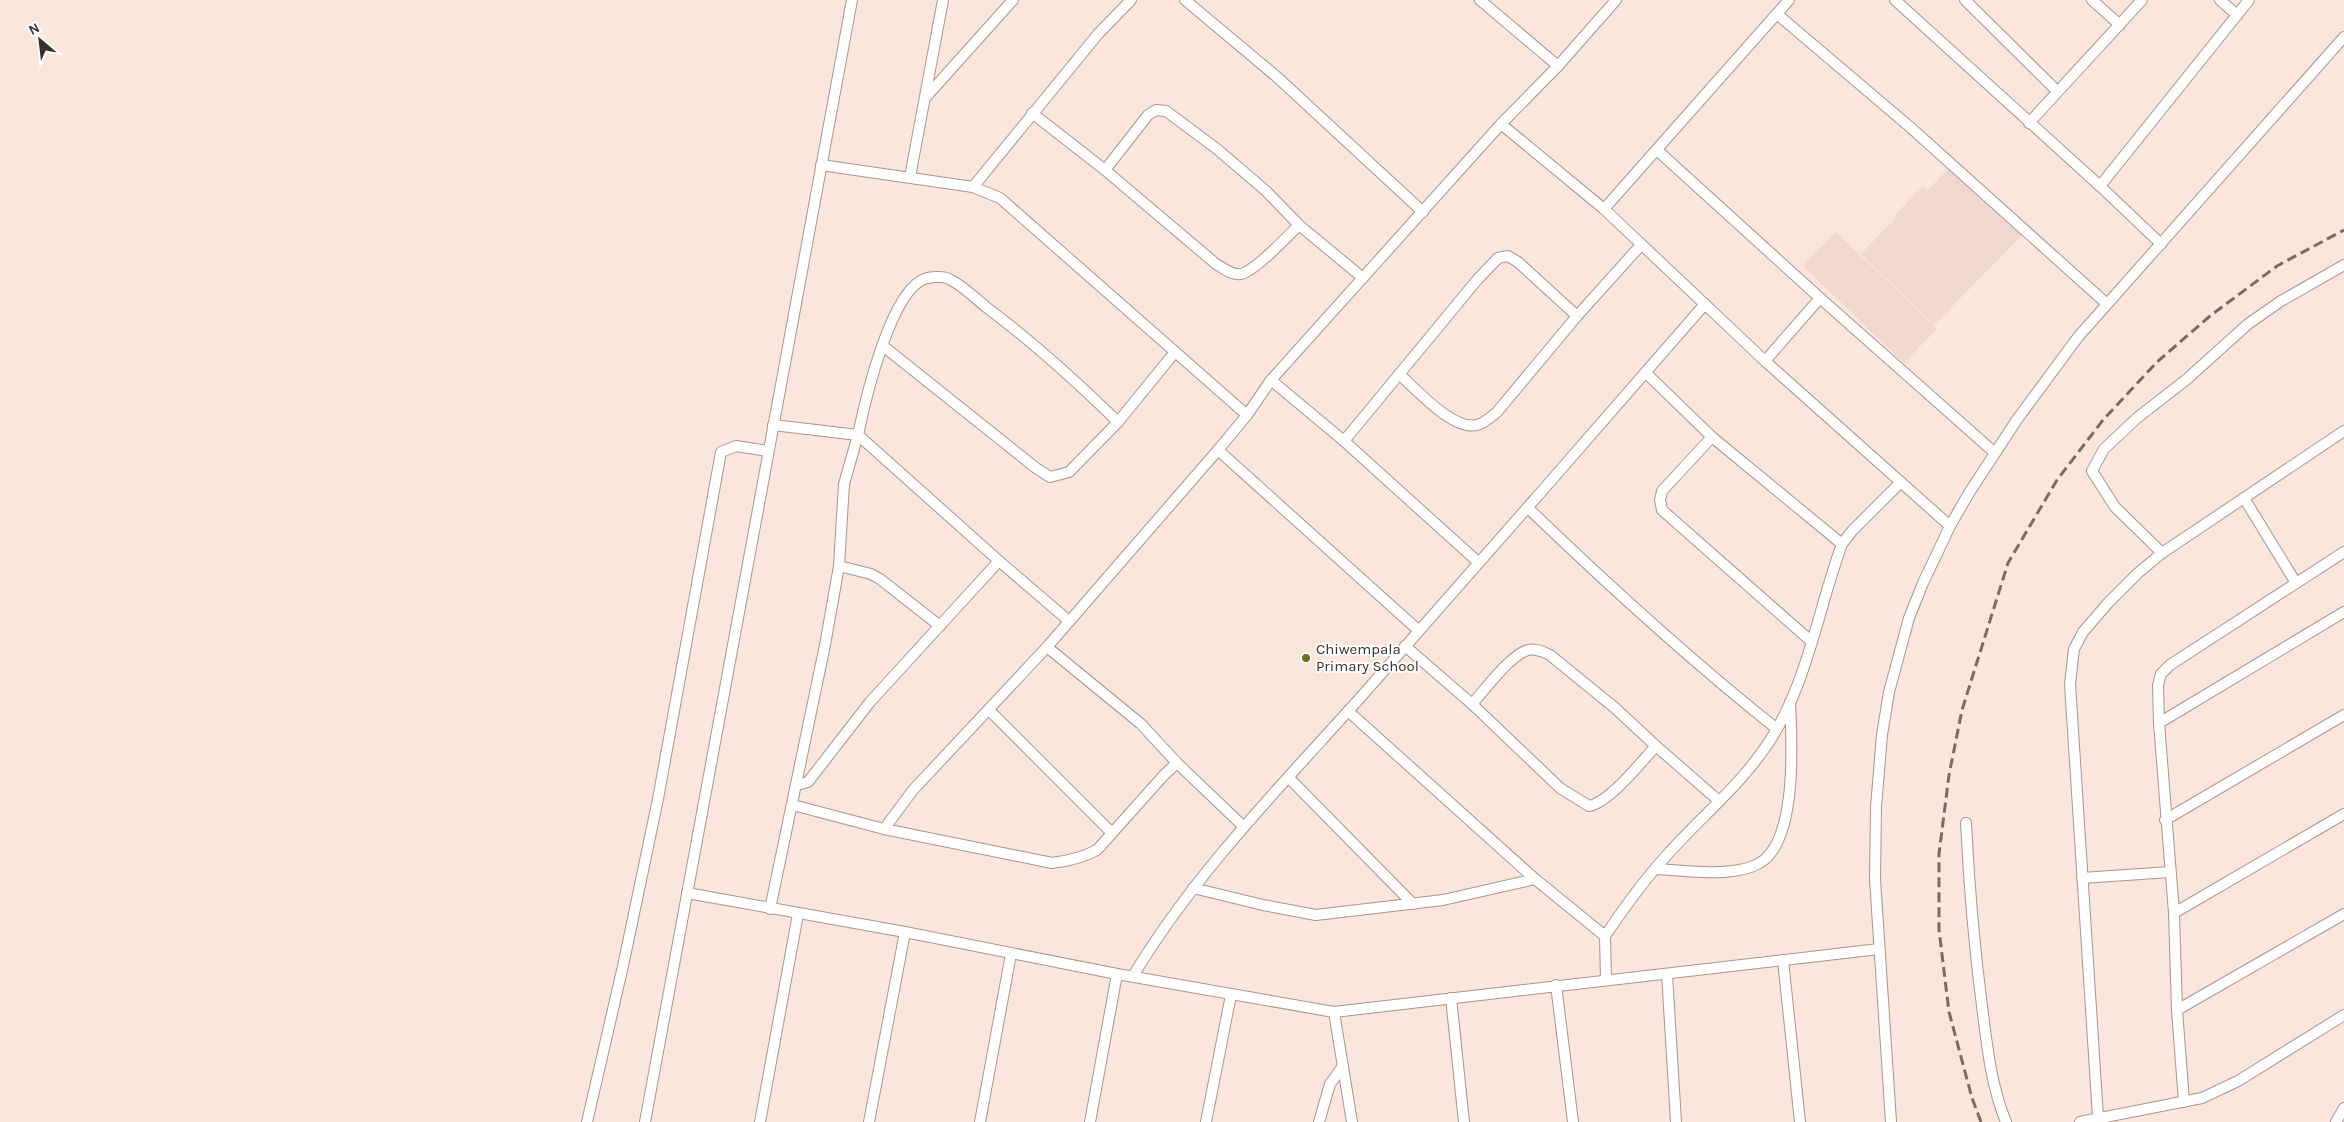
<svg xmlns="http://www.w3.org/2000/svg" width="2344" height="1122" font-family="Karla,sans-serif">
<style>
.commercial{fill:#f0d7d2}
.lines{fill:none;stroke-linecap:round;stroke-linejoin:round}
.minor-casing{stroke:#a8968c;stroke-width:12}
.minor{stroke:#fff;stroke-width:10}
.rail{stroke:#786c66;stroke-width:3;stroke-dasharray:10 5;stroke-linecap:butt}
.poi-dot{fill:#687622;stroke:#fff;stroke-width:2}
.labels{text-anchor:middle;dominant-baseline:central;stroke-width:4;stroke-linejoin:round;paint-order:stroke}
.poi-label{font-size:15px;fill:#37302c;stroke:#fff;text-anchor:start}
</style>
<rect width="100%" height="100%" fill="#fae6dc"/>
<g class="commercial">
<polygon points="1949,168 2022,235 1934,325 1861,254 1896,218 1894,216 1917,192 1923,187 1927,191"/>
<polygon points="1836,232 1937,329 1904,363 1803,266"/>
</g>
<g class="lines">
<g class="minor-casing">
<g id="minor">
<polyline points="1185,0 1277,77 1423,212"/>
<polyline points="1480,0 1558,66"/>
<polyline points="1895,0 2100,186 2161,244"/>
<polyline points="1965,0 2057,91"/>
<polyline points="2092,0 2120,25"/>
<polyline points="2220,0 2237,15"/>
<polyline points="1777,14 1910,127 2107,304"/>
<polyline points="926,97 1013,0"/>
<path d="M1032,113L1105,170L1216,264C1223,268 1233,276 1241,274C1255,271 1288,236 1299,225"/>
<polyline points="2029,123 2142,0"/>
<polyline points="1501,124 1604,209 1765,361 1950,526"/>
<polyline points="1658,151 1820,298 1995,453"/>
<polyline points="821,165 973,187 1000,198 1247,415"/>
<polyline points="1105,170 1148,115 1156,110 1166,111 1217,149 1266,191 1299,225 1363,278"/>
<polyline points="910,177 943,0"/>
<polyline points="2100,186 2249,0"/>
<polyline points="973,187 1098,34 1131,0"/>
<polyline points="1604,209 1789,0"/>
<polyline points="883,346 1036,468 1050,477 1069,472 1118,422 1175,352"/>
<polyline points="1765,361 1820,298"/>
<polyline points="1646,373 1712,437 1662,491 1660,500 1662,510 1812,642"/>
<path d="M1399,374C1416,389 1453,431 1477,425C1485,423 1491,417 1497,412L1577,316L1641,245"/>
<polyline points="1271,380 1344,441 1478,562"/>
<polyline points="1712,437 1842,544"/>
<polyline points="1344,441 1477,280 1498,258 1508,256 1518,262 1577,316"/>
<polyline points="1218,450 1418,630"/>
<polyline points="2244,498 2296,583"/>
<path d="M1528,508C1608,585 1690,660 1777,729"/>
<polyline points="2162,553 2115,507 2092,471 2104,449 2137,418 2187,379 2248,324 2281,301 2344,265"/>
<polyline points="839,566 871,574 880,579 940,626"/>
<path d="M1069,621L999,561L858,435C865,401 891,287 927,278C934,277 943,276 949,279C962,285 975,298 986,307C1033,342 1076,381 1118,422"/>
<path d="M1405,646L1472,704L1560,788L1589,806C1610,802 1641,762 1656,746L1719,801"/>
<polyline points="1047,647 1141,724 1177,763 1244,827"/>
<path d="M1472,704C1485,690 1510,655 1528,650C1536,648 1543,652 1550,655L1615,708L1656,746"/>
<polyline points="989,710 1112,833"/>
<polyline points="1348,711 1535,879"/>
<polyline points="2159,723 2344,612"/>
<polyline points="1289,778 1413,904"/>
<polyline points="797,785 808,782 870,702 999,561"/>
<path d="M793,805L884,829L1052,863C1068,861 1082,858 1097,850L1164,775L1177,763"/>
<polyline points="2165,820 2344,715"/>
<path d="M1966,823C1969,884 1974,945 1982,1006C1987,1046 1991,1085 2006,1122"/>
<polyline points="884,829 913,790 1047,647 1218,450 1247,415 1271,380 1501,124 1558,66 1616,0"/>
<path d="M1655,869C1682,870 1713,875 1739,870C1747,869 1758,865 1764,860C1797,833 1792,741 1790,702"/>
<polyline points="2082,878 2170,872"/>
<polyline points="1193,888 1263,905 1316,915 1443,900 1535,879 1605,936 1606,980"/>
<polyline points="687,893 905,932 1117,974 1334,1012 1879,949"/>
<polyline points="770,909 825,645 839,566 844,484 858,435 773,425"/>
<polyline points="2174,913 2344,814"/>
<path d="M1605,936C1624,908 1644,880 1667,855C1698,820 1735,790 1762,752C1806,693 1817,612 1842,544L1852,531L1901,482"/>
<polyline points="1783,960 1800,1122"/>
<polyline points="1667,974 1676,1122"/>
<path d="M1133,976C1195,873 1280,787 1360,698C1475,567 1591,436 1705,304"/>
<polyline points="1556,985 1573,1122"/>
<polyline points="1451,998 1464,1122"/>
<polyline points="2177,1010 2344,914"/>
<polyline points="1334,1012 1352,1122"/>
<polyline points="2184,1102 2177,1010 2174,913 2159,723 2158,685 2161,674 2170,665 2344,552"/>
<polyline points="2098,1117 2070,684 2074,649 2083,632 2108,603 2138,573 2162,553 2344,431"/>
<polyline points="587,1122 623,966 658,799 721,452 736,446 768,451"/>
<polyline points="645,1122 852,0"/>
<polyline points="760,1122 798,914"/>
<polyline points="869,1122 905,932"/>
<polyline points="980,1122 1011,954"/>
<polyline points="1090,1122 1117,974"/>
<polyline points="1206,1122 1231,995"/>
<polyline points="1319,1122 1330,1084 1343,1066"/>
<polyline points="1891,1122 1875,879 1876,807 1882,735 1889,692 1909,618 1923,583 1950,526 1969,493 2016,421 2078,337 2344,37"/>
<polyline points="2080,1122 2202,1098 2238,1081 2344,1015"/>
<polyline points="2336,1122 2344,1108"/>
</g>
</g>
<use href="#minor" class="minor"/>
<polyline class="rail" points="1981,1122 1972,1098 1949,1012 1939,930 1939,854 1949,775 1962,710 2008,563 2057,480 2103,420 2157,362 2210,316 2277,266 2344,230"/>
</g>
<circle class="poi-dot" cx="1306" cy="658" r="5"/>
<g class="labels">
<g class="poi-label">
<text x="1316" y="649">Chiwempala<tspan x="1316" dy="17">Primary School</tspan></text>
</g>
</g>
<g transform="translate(40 40) rotate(332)" stroke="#ffffff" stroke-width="4" paint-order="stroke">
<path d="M0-4L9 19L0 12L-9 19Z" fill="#37302c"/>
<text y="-8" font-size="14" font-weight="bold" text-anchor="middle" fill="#37302c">N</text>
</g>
</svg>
